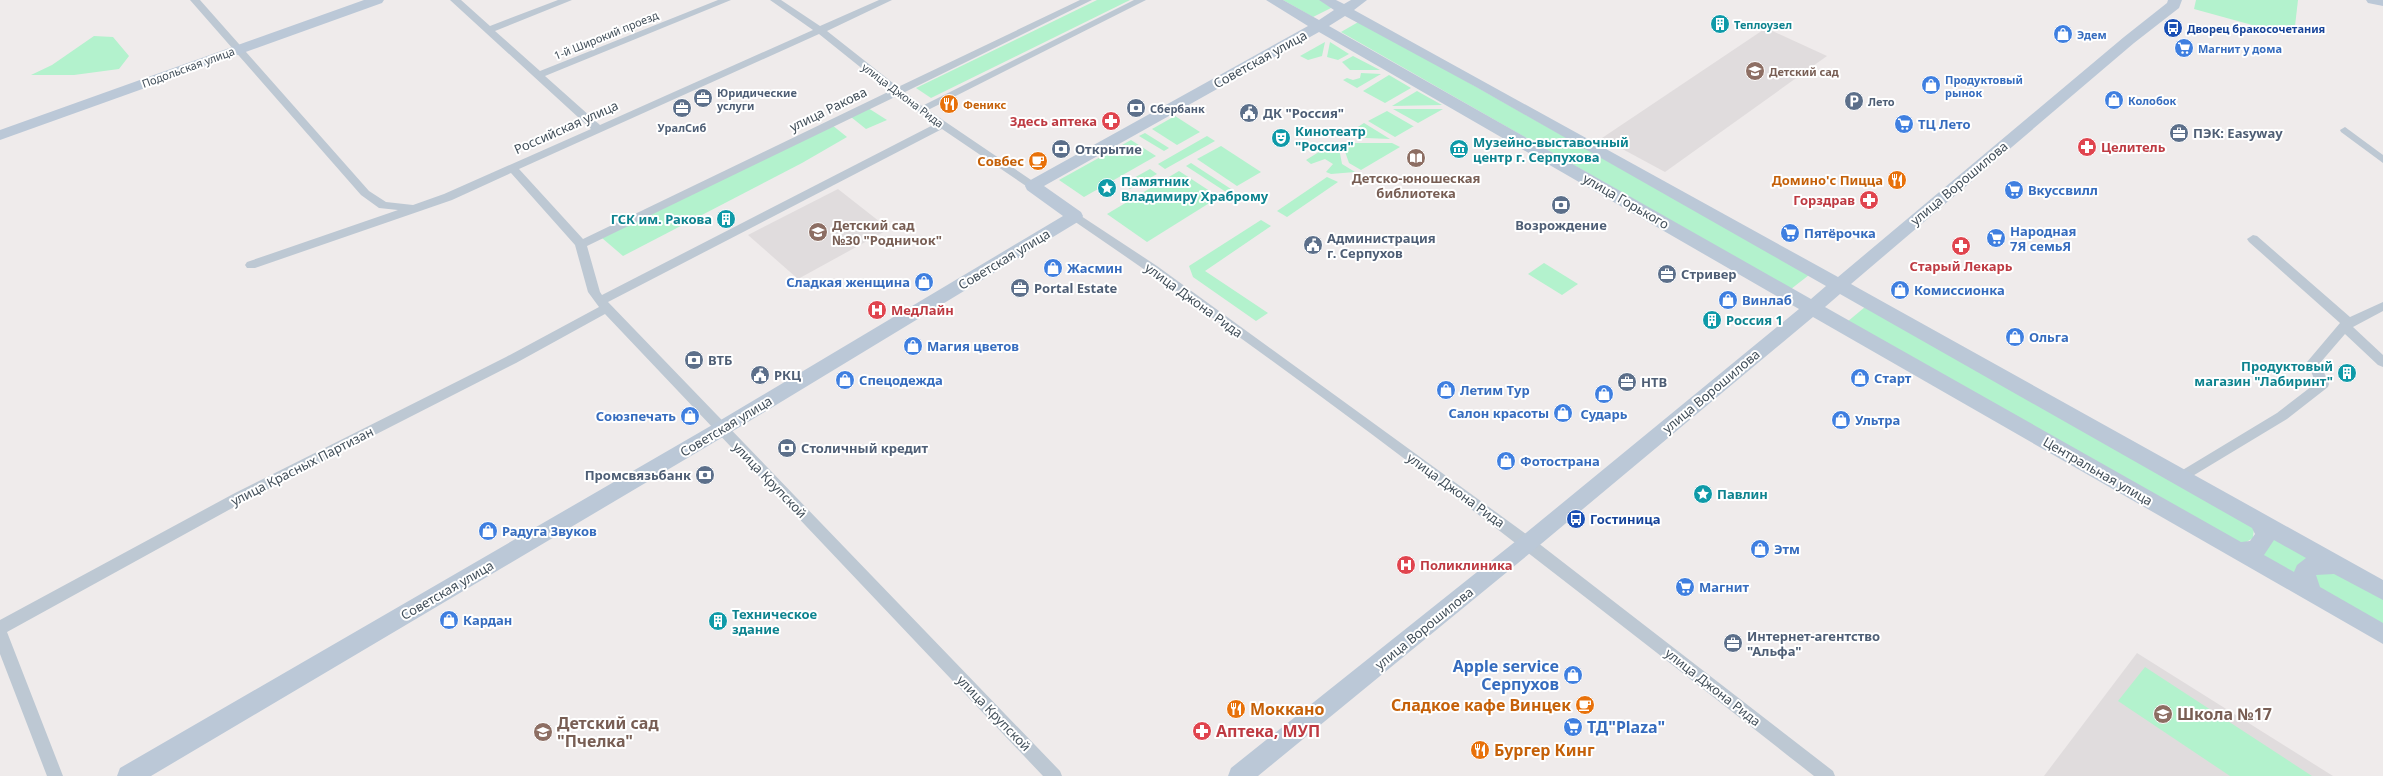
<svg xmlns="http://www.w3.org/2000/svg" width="2383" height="776" font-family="'Noto Sans',sans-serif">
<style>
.education{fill:#e0dcdd}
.green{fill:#b3f2cd}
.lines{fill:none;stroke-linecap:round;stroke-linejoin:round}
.street{fill:#bdc8d3;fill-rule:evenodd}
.secondary{fill:#bbc8d7;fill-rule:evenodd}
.labels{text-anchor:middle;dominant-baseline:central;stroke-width:4;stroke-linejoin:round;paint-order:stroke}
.far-culture-label{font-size:11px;font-weight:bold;fill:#0d838f;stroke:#fff;text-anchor:start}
.far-transit-label{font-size:11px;font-weight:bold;fill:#164399;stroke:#fff;text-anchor:start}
.far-shop-label{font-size:11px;font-weight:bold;fill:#366cbe;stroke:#fff;text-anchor:start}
.far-street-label{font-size:11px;fill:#424f5a;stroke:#fff}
.far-education-label{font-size:11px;font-weight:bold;fill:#785e54;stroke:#fff;text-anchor:start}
.far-service-label{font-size:11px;font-weight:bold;fill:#4e5e75;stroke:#fff;text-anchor:start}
.far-food-label{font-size:11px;font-weight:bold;fill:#c56008;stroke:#fff;text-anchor:start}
.street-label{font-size:13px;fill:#424f5a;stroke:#fff}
.service-label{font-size:13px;font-weight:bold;fill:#4e5e75;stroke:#fff;text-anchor:start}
.health-label{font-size:13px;font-weight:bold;fill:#be3a42;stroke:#fff;text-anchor:start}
.shop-label{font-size:13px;font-weight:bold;fill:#366cbe;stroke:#fff;text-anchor:start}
.culture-label{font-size:13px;font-weight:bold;fill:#0d838f;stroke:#fff;text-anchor:start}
.food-label{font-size:13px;font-weight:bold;fill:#c56008;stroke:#fff;text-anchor:end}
.education-label{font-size:13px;font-weight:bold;fill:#785e54;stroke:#fff}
.transit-label{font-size:13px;font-weight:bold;fill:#164399;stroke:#fff;text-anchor:start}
.near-shop-label{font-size:16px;font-weight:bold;fill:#366cbe;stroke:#fff;text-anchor:end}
.near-food-label{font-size:16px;font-weight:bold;fill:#c56008;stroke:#fff;text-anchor:start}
.near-education-label{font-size:16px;font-weight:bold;fill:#785e54;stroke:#fff;text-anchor:start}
.near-health-label{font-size:16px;font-weight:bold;fill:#be3a42;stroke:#fff;text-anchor:start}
</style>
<rect width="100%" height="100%" fill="#efebeb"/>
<g class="education">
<polygon points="1766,28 1827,56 1665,172 1602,138"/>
<polygon points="838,189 889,229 798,279 748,235"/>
<polygon points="2137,653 2333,776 2044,776"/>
</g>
<g class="green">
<polygon points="1097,0 1130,0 931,98 916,88"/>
<polygon points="1283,0 1320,0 1333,7 1313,17"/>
<polygon points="2196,0 2298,0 2295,26 2263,28 2194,9"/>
<polygon points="1360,21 1809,275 1791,289 1341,32"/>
<polygon points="94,36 113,37 129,56 119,69 74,75 31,75 52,65"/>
<polygon points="1325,42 1322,56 1308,60 1300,56"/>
<polygon points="1330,42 1349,54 1338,60 1327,57"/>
<polygon points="1353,56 1380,70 1350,70 1342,62"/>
<polygon points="1361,73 1381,74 1357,88 1343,80 1347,78 1353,80 1360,78"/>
<polygon points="1389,75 1411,88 1385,103 1363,91"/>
<polygon points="1417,91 1442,105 1392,106"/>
<polygon points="868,108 887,120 866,129 851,117"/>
<polygon points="1393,109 1443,109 1418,123"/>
<polygon points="1387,111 1413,126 1414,126 1395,137 1368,121"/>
<polygon points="1175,116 1200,132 1177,145 1152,129"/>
<polygon points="1364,123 1390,139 1342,137"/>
<polygon points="832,125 847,137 802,163 623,256 602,238"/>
<polygon points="1145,133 1169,148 1164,151 1139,136"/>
<polygon points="1207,136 1215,141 1165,169 1158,164"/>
<polygon points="1131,140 1156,156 1084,197 1059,180"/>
<polygon points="1335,142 1338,143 1342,164 1355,172 1331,174 1326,172 1333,164 1325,159 1311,164 1306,160"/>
<polygon points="1342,143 1392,143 1400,147 1361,170 1349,163"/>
<polygon points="1221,146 1261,172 1237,186 1197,159"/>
<polygon points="1191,163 1231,189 1226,192 1186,166"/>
<polygon points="1150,169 1157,174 1130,189 1123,184"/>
<polygon points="1179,171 1219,197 1147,242 1107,214"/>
<polygon points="1327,177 1338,182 1287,217 1277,211"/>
<polygon points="1261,220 1271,226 1205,271 1268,313 1256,321 1193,277 1189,266"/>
<polygon points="1544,263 1578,284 1562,295 1528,274"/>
<polygon points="1865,307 2254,528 2253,538 2243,544 1847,322"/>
<polygon points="2270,532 2316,560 2297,580 2260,553"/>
<polygon points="2325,570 2344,576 2383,598 2383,629 2317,586 2315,574"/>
<polygon points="2145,667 2312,776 2230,776 2118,701"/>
</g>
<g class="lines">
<g class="street">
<path d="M190,0H200L369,191L386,202L413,205L444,194L591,129L450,0H461L490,26L558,0H572L495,31L540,71L718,0H731L545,76L600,125L813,30L770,0H781L820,26L879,0H892L827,31L898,87L1080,0H1092L905,92L922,106L1134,0H1146L928,110L1037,184L1039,186L1037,188H1029L942,129L608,302L1060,771L1062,776H1043L605,314L516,363L245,501L7,632L63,776H47L0,654V620L235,493L506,357L599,307L588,292L575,245L511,173L452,200L255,268H247L245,265L247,262L398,210L379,208L361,195ZM819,34L890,91L583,239L519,169ZM897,96L935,124L602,295L600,292L587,246Z"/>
<polygon points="2345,127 2383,155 2383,163 2341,132 2340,130"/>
<path d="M1075,212L1157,266L1533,539L1833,771L1835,776H1814C1571,585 1327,393 1071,219L1069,216L1071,213Z"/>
<polygon points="2253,235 2257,236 2350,317 2383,302 2383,311 2353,327 2383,355 2383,367 2378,365 2345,334 2320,363 2329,384 2328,387 2287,419 2181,483 2176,482 2174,478 2176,474 2277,413 2316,383 2307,362 2340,323 2249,242 2247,239"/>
</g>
<g class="secondary">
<polygon points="364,0 384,0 382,3 0,140 0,130"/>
<path d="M1266,0H1283L1319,20L1334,10L1319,0H1336L1344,4L1351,0H1367L1354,10L1838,277L2124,37L2167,3L2168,0H2182L2179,8L2134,43L1851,284L2383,580V600L2334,574L2316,575L2320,587L2383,623V644L1813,317L1535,549L1258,776H1228L1231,768L1521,537L1799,309L1319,32L1044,186L1081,212L1083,216L1081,220L728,434L151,776H117L120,768L714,424L1063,216L1027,190L1025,186L1027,182L1308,26ZM1345,16L1476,87L1826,286L1811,299L1329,26ZM1840,294L2252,528L2255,534L2250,541L2241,542L1825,307ZM2274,540L2306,558L2297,565L2294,572L2264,555Z"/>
<polygon points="2366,0 2383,0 2383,6 2368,3"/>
</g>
</g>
<defs>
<g id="building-disc" transform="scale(1)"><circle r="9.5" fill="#0f9aa8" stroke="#fff"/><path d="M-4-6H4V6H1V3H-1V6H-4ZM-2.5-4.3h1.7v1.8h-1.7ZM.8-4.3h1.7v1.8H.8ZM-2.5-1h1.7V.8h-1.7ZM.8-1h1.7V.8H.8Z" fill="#fff"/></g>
<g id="bus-disc" transform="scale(1)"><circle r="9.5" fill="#1a4fb4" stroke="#fff"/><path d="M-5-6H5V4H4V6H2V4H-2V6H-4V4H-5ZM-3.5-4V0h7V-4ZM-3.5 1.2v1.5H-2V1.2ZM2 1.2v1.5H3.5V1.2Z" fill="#fff"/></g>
<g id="shop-disc" transform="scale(1)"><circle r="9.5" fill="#3f7fe0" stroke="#fff"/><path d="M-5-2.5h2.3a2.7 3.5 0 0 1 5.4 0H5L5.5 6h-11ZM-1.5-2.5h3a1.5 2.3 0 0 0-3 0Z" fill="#fff"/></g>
<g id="supermarket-disc" transform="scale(1)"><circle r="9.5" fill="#3f7fe0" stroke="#fff"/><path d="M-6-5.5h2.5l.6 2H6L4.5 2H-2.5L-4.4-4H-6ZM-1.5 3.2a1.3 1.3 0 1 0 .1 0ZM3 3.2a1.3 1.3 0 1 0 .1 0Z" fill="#fff"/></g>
<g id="school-disc" transform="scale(1)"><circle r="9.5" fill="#8d6e63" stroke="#fff"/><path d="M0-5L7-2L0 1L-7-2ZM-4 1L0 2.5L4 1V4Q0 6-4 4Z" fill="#fff"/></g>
<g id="office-disc" transform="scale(1)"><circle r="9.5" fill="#5c6f8a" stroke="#fff"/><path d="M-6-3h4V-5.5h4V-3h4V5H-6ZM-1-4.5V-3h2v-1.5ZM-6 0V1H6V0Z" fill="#fff"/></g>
<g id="parking-disc" transform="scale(1)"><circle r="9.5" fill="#5c6f8a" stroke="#fff"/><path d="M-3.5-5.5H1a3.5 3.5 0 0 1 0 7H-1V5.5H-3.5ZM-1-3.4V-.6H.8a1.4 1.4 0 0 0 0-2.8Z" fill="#fff"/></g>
<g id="restaurant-disc" transform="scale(1)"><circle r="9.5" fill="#e8710a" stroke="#fff"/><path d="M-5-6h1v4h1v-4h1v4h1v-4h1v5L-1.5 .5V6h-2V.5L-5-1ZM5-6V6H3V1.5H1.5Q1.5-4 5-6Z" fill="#fff"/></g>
<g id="bank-disc" transform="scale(1)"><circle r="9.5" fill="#5c6f8a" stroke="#fff"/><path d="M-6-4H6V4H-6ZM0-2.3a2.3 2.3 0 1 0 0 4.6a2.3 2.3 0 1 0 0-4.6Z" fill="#fff"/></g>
<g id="civic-disc" transform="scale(1)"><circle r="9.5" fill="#5c6f8a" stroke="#fff"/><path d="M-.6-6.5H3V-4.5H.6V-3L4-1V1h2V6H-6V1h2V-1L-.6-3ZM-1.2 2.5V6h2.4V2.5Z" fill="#fff"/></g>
<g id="pharmacy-disc" transform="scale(1)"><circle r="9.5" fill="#e0444e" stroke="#fff"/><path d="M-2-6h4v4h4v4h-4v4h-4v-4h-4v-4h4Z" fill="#fff"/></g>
<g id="theatre-disc" transform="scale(1)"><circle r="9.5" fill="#0f9aa8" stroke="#fff"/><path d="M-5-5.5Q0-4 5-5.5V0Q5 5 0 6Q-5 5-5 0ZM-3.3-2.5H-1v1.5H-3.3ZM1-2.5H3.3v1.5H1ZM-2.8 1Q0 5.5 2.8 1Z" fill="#fff"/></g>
<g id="museum-disc" transform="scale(1)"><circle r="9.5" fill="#0f9aa8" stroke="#fff"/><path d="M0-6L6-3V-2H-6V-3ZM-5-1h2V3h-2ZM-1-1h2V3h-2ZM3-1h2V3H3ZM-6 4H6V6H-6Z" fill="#fff"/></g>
<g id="library-disc" transform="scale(1)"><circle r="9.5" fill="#8d6e63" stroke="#fff"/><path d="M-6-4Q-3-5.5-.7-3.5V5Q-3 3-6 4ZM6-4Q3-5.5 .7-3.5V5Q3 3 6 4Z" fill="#fff"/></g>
<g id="cafe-disc" transform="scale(1)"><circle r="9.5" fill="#e8710a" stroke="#fff"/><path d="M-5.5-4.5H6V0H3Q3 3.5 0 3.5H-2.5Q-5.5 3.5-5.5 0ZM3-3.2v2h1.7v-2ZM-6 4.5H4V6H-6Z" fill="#fff"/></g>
<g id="sight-disc" transform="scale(1)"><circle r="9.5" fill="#0f9aa8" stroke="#fff"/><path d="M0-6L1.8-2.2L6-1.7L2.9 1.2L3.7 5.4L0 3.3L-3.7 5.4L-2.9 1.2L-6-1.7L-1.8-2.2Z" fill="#fff"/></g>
<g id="hospital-disc" transform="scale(1)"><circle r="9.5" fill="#e0444e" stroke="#fff"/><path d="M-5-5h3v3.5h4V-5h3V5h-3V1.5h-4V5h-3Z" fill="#fff"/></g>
</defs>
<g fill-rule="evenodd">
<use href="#building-disc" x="1720" y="24"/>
<use href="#bus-disc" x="2173" y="28"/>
<use href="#shop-disc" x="2063" y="34"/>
<use href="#supermarket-disc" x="2184" y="48"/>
<use href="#school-disc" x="1755" y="71"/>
<use href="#shop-disc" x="1931" y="85"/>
<use href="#office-disc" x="703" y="98"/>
<use href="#shop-disc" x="2114" y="100"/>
<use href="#parking-disc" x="1854" y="101"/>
<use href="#restaurant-disc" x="949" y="104"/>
<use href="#office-disc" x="682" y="108"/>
<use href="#bank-disc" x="1136" y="108"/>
<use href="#civic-disc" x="1249" y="113"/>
<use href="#pharmacy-disc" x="1111" y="121"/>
<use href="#supermarket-disc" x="1904" y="124"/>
<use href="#office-disc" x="2179" y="133"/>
<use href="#theatre-disc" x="1281" y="138"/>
<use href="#pharmacy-disc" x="2087" y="147"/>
<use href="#bank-disc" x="1061" y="149"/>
<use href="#museum-disc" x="1459" y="149"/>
<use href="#library-disc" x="1416" y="158"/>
<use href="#cafe-disc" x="1038" y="161"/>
<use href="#restaurant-disc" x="1897" y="180"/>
<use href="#sight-disc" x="1107" y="188"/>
<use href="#supermarket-disc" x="2014" y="190"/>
<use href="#pharmacy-disc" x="1869" y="200"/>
<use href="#bank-disc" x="1561" y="205"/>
<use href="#building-disc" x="726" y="219"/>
<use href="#school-disc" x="818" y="232"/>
<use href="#supermarket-disc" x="1790" y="233"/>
<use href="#supermarket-disc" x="1996" y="238"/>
<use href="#civic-disc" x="1313" y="245"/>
<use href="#pharmacy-disc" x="1961" y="246"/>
<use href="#shop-disc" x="1053" y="268"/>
<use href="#office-disc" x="1667" y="274"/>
<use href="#shop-disc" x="924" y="282"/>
<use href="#office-disc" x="1020" y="288"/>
<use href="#shop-disc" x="1900" y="290"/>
<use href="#shop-disc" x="1728" y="300"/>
<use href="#hospital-disc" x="877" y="310"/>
<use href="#building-disc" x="1712" y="320"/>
<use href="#shop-disc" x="2015" y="337"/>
<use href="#shop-disc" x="913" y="346"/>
<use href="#bank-disc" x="694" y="360"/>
<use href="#building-disc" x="2347" y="373"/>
<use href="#civic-disc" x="760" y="375"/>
<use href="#shop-disc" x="1860" y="378"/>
<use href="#shop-disc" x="845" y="380"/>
<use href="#office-disc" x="1627" y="382"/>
<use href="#shop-disc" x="1446" y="390"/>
<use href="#shop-disc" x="1604" y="394"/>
<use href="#shop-disc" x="1563" y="413"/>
<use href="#shop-disc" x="690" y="416"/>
<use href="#shop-disc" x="1841" y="420"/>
<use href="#bank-disc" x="787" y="448"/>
<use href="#shop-disc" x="1506" y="461"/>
<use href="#bank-disc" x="705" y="475"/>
<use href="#sight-disc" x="1703" y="494"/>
<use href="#bus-disc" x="1576" y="519"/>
<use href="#shop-disc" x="488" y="531"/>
<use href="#shop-disc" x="1760" y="549"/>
<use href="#hospital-disc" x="1406" y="565"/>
<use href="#supermarket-disc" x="1685" y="587"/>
<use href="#shop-disc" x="449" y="620"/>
<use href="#building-disc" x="718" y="621"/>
<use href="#office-disc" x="1733" y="643"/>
<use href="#shop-disc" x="1573" y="675"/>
<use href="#cafe-disc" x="1585" y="705"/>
<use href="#restaurant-disc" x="1236" y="709"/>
<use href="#school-disc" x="2163" y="714"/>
<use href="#supermarket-disc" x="1573" y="727"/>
<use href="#pharmacy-disc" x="1202" y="731"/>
<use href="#school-disc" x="543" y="732"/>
<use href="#restaurant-disc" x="1480" y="750"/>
</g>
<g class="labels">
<g class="far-culture-label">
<text x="1734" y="24">Теплоузел</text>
</g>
<g class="far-transit-label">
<text x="2187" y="28">Дворец бракосочетания</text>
</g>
<g class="far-shop-label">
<text x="2077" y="34">Эдем</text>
<text x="2198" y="48">Магнит у дома</text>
<text x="1945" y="79">Продуктовый<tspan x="1945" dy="13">рынок</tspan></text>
<text x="2128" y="100">Колобок</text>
</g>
<g class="far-street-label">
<text transform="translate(606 35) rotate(-22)">1-й Широкий проезд</text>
<text transform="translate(188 67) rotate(-20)">Подольская улица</text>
<text transform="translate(903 95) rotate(37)">улица Джона Рида</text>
</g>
<g class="far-education-label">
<text x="1769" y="71">Детский сад</text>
</g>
<g class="far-service-label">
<text x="717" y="92">Юридические<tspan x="717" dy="13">услуги</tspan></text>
<text x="1868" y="101">Лето</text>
<text x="1150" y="108">Сбербанк</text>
<text x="682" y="127" text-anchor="middle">УралСиб</text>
</g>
<g class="far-food-label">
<text x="963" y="104">Феникс</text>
</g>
<g class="street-label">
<text transform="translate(1260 59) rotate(-29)">Советская улица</text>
<text transform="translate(828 109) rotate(-26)">улица Ракова</text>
<text transform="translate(566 127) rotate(-24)">Российская улица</text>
<text transform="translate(1959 183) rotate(-40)">улица Ворошилова</text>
<text transform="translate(1626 201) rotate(30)">улица Горького</text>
<text transform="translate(1004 259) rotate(-31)">Советская улица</text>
<text transform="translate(1194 300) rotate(36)">улица Джона Рида</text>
<text transform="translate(1711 391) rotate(-40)">улица Ворошилова</text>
<text transform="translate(726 426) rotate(-31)">Советская улица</text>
<text transform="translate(302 466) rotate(-27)">улица Красных Партизан</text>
<text transform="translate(2098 471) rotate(30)">Центральная улица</text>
<text transform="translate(770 480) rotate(46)">улица Крупской</text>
<text transform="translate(1456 490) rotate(36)">улица Джона Рида</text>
<text transform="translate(447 590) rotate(-30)">Советская улица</text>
<text transform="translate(1424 628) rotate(-39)">улица Ворошилова</text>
<text transform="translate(1713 687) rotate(38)">улица Джона Рида</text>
<text transform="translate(994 713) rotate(46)">улица Крупской</text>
</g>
<g class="service-label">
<text x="1263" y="113">ДК "Россия"</text>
<text x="2193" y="133">ПЭК: Easyway</text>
<text x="1075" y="149">Открытие</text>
<text x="1561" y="225" text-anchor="middle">Возрождение</text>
<text x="1327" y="238">Администрация<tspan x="1327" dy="15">г. Серпухов</tspan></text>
<text x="1681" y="274">Стривер</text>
<text x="1034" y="288">Portal Estate</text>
<text x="708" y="360">ВТБ</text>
<text x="774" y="375">РКЦ</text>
<text x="1641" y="382">НТВ</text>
<text x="801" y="448">Столичный кредит</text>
<text x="691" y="475" text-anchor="end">Промсвязьбанк</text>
<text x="1747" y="636">Интернет-агентство<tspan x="1747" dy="15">"Альфа"</tspan></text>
</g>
<g class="health-label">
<text x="1097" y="121" text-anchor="end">Здесь аптека</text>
<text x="2101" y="147">Целитель</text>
<text x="1855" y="200" text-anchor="end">Горздрав</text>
<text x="1961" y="266" text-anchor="middle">Старый Лекарь</text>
<text x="891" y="310">МедЛайн</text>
<text x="1420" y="565">Поликлиника</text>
</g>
<g class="shop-label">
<text x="1918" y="124">ТЦ Лето</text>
<text x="2028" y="190">Вкуссвилл</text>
<text x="2010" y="231">Народная<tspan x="2010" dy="15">7Я семьЯ</tspan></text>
<text x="1804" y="233">Пятёрочка</text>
<text x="1067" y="268">Жасмин</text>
<text x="910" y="282" text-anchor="end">Сладкая женщина</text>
<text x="1914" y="290">Комиссионка</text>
<text x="1742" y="300">Винлаб</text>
<text x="2029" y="337">Ольга</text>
<text x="927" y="346">Магия цветов</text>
<text x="1874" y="378">Старт</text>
<text x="859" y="380">Спецодежда</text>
<text x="1460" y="390">Летим Тур</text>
<text x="1549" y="413" text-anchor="end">Салон красоты</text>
<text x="1604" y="414" text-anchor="middle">Сударь</text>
<text x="676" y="416" text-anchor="end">Союзпечать</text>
<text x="1855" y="420">Ультра</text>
<text x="1520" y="461">Фотострана</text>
<text x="502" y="531">Радуга Звуков</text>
<text x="1774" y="549">Этм</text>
<text x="1699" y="587">Магнит</text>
<text x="463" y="620">Кардан</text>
</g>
<g class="culture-label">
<text x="1295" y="131">Кинотеатр<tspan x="1295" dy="15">"Россия"</tspan></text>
<text x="1473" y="142">Музейно-выставочный<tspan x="1473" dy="15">центр г. Серпухова</tspan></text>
<text x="1121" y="181">Памятник<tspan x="1121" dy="15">Владимиру Храброму</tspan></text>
<text x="712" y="219" text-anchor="end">ГСК им. Ракова</text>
<text x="1726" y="320">Россия 1</text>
<text x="2333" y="366" text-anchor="end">Продуктовый<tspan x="2333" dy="15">магазин "Лабиринт"</tspan></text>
<text x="1717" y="494">Павлин</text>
<text x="732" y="614">Техническое<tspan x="732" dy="15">здание</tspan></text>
</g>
<g class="food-label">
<text x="1024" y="161">Совбес</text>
<text x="1883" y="180">Домино'с Пицца</text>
</g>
<g class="education-label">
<text x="1416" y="178">Детско-юношеская<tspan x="1416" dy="15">библиотека</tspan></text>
<text x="832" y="225" text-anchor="start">Детский сад<tspan x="832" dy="15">№30 "Родничок"</tspan></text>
</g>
<g class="transit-label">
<text x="1590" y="519">Гостиница</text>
</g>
<g class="near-shop-label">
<text x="1559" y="666">Apple service<tspan x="1559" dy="18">Серпухов</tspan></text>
<text x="1587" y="727" text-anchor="start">ТД"Plaza"</text>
</g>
<g class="near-food-label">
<text x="1571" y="705" text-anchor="end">Сладкое кафе Винцек</text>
<text x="1250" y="709">Моккано</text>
<text x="1494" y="750">Бургер Кинг</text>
</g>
<g class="near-education-label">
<text x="2177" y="714">Школа №17</text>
<text x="557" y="723">Детский сад<tspan x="557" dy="18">"Пчелка"</tspan></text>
</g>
<g class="near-health-label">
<text x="1216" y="731">Аптека, МУП</text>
</g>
</g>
</svg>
